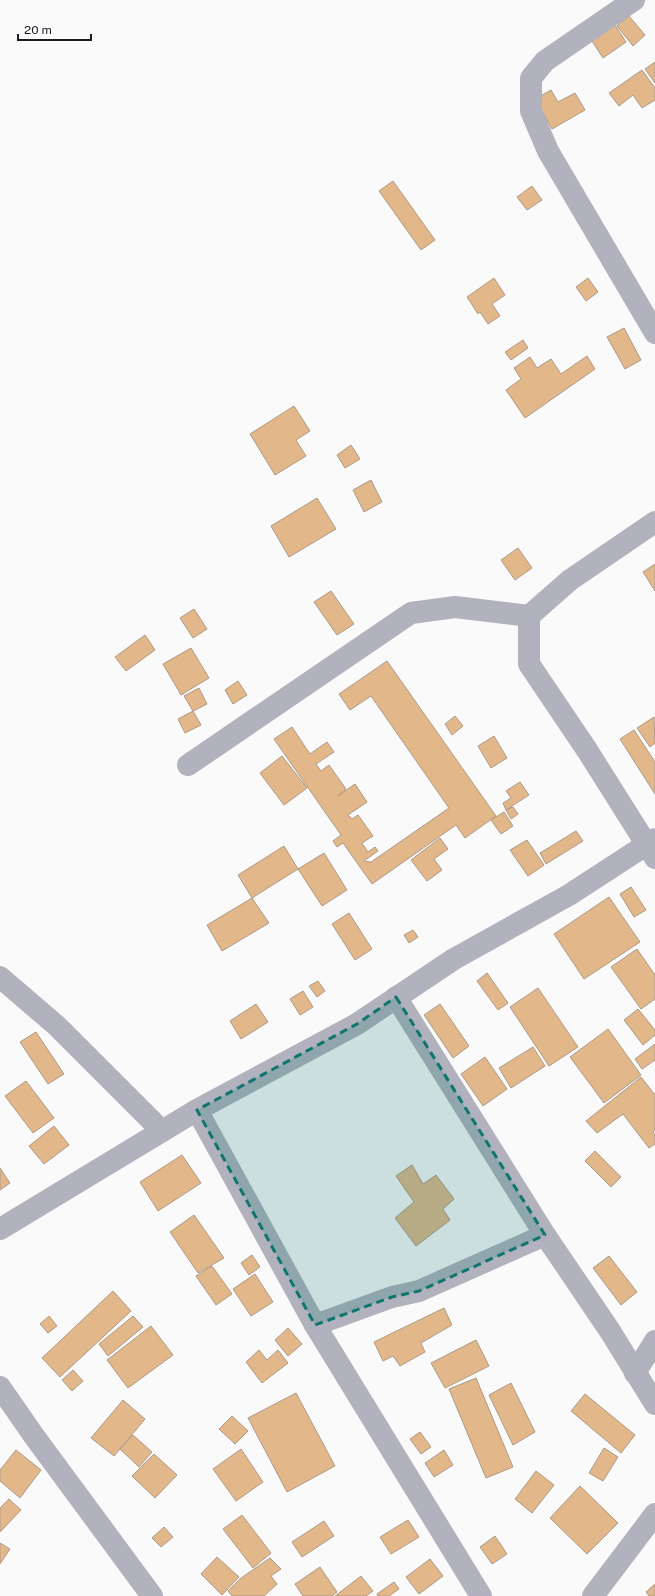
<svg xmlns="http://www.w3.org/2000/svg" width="655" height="1596" font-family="'Public Sans',sans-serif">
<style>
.building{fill:#e2b88b;stroke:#ad9985}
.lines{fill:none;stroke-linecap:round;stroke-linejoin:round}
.street{stroke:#b1b2bd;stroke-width:22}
.marked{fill:#0f766e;fill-opacity:0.2;stroke:#0f766e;stroke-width:3;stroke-dasharray:8 5;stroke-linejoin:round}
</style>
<rect width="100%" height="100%" fill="#fafafa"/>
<g class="building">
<polygon points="629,16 645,35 633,46 617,26"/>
<polygon points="615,25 626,42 603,58 592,41"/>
<polygon points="655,62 655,83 645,69"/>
<polygon points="642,70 655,88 655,100 642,108 633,95 619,106 609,93"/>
<polygon points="551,90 558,102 575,93 585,110 552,129 535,99"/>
<polygon points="393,181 435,240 421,250 379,191"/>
<polygon points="532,186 542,200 527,210 517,197"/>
<polygon points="494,278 505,295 492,304 500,316 488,324 480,312 478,314 467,297"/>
<polygon points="588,278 598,292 586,301 576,287"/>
<polygon points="624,328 641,360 625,369 607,337"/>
<polygon points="523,340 528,348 511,360 505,352"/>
<polygon points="587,356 595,369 525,418 506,390 521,379 514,368 530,357 537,368 551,359 561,374"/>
<polygon points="294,406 310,431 296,440 306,456 275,475 250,434"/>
<polygon points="351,445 360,459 345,468 337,455"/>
<polygon points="371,480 382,502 364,512 353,490"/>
<polygon points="317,498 336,529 289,557 271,526"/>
<polygon points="518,548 532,568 515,580 501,560"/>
<polygon points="655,564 655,591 643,572"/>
<polygon points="331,591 354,624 337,635 314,602"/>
<polygon points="194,609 207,629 193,638 180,618"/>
<polygon points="145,635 155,650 126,671 115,657"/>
<polygon points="191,648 209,678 181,695 163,664"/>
<polygon points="387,661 496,816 465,838 456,825 372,884 343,843 337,847 333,841 341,835 274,739 292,727 310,754 327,742 334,752 316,764 321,771 329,765 346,789 338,796 355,784 367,802 348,815 352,819 358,815 373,836 362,843 368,852 375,847 378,851 364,861 371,862 449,808 371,696 350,710 339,694"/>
<polygon points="238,681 247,695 233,704 225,690"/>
<polygon points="199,688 207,704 193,711 184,696"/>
<polygon points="193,711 201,725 185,733 178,719"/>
<polygon points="455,716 463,726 452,735 445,724"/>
<polygon points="654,717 655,743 650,747 637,728"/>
<polygon points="634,730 655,762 655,794 620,739"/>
<polygon points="494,736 507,758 491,768 478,746"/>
<polygon points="282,756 307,788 284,805 260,773"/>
<polygon points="520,782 529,795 506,810 503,803 511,798 506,791"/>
<polygon points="513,807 518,814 511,819 506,810"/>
<polygon points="504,812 513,826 501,834 491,820"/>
<polygon points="576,831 583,841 546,864 540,853"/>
<polygon points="440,838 448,849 434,859 442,870 427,881 411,860"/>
<polygon points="527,840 544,865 528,876 510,850"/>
<polygon points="284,846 298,869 252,898 238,875"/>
<polygon points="324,853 347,890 322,906 298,869"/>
<polygon points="631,887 646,910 634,917 620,894"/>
<polygon points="609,897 640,942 584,979 554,934"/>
<polygon points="252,898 269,923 222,951 207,925"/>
<polygon points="349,913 372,949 355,960 332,924"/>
<polygon points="413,930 418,937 409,943 404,935"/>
<polygon points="637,949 655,975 655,999 641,1009 611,967"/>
<polygon points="487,973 508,1003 498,1010 477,981"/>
<polygon points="318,981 325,991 317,997 309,986"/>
<polygon points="538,988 578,1047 549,1066 510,1007"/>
<polygon points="303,991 313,1007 300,1015 290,999"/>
<polygon points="256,1004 268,1022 241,1039 230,1021"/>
<polygon points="440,1004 469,1046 453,1058 424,1015"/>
<polygon points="638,1009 655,1030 655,1035 643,1045 624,1020"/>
<polygon points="608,1029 641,1075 604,1103 570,1057"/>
<polygon points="36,1032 64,1074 48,1084 20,1042"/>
<polygon points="655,1044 655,1060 642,1069 635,1059"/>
<polygon points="533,1047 545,1066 511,1088 499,1068"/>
<polygon points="485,1057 507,1089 483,1106 461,1074"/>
<polygon points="641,1077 655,1095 655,1130 653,1132 655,1135 655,1144 649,1148 623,1114 597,1133 586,1121"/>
<polygon points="26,1081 54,1118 33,1133 5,1096"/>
<polygon points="54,1126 69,1145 44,1164 29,1146"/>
<polygon points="595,1151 621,1177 611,1187 585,1161"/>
<polygon points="182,1155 201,1183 158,1211 140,1182"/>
<polygon points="412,1165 423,1184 436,1175 454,1199 443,1209 450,1220 416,1246 395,1218 414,1202 396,1176"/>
<polygon points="0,1168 10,1183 0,1190"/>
<polygon points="194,1215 224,1258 198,1273 170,1232"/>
<polygon points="252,1255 260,1267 249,1275 241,1263"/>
<polygon points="609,1256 637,1292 621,1305 593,1268"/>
<polygon points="212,1266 232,1294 216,1305 196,1276"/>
<polygon points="255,1274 273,1302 251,1316 233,1289"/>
<polygon points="113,1291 131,1311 60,1377 42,1358"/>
<polygon points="444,1308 452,1325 421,1343 425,1352 400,1366 393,1356 383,1361 374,1342"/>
<polygon points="49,1316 57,1326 48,1333 40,1324"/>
<polygon points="133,1316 143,1327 108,1356 99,1344"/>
<polygon points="151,1326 173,1355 128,1388 107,1360"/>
<polygon points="288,1328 302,1344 288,1356 275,1340"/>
<polygon points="476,1340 489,1366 445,1388 431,1363"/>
<polygon points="259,1350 267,1360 278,1350 288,1363 262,1383 246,1362"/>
<polygon points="73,1370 83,1381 72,1391 62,1380"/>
<polygon points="476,1378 513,1467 486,1478 449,1389"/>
<polygon points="511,1383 535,1432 513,1445 489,1395"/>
<polygon points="296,1393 335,1466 287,1492 248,1418"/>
<polygon points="585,1394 635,1435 621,1453 571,1411"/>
<polygon points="123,1400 145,1419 114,1456 91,1438"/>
<polygon points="232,1416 248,1431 235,1444 219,1429"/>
<polygon points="420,1432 431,1447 421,1454 410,1439"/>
<polygon points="133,1435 152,1452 139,1467 120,1449"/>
<polygon points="604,1448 618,1457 603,1481 589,1473"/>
<polygon points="241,1449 263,1482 236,1501 213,1469"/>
<polygon points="16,1450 41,1470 20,1498 0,1481 0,1470"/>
<polygon points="444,1450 453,1465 434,1477 425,1463"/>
<polygon points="154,1454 177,1475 155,1498 132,1476"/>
<polygon points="536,1471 554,1485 532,1513 515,1499"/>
<polygon points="580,1486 618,1523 587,1554 550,1518"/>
<polygon points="9,1499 21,1510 0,1532 0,1508"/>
<polygon points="242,1515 271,1553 253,1568 223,1529"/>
<polygon points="408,1520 419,1537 391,1554 380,1537"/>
<polygon points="324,1521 334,1536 302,1557 292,1542"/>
<polygon points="164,1527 173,1537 161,1547 152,1538"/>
<polygon points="495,1536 507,1554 492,1564 480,1547"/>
<polygon points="0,1543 10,1549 0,1564"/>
<polygon points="217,1557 239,1577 222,1595 201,1574"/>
<polygon points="270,1558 281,1569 271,1576 277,1584 264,1596 232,1596 228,1591 241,1578"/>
<polygon points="430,1559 443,1576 419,1594 406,1577"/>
<polygon points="320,1567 337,1592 332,1596 303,1596 295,1584"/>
<polygon points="361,1576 373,1591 366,1596 335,1596"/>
<polygon points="394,1582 399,1589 389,1596 378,1596 377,1594"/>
<polygon points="655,1584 655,1596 649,1596 646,1592"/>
</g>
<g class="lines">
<g class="street">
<polyline points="634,0 545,61 531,78 531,111 548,151 655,333"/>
<polyline points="655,522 570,580 529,616 529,664 587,750 655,858"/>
<polyline points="188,765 411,613 455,607 529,616"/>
<polyline points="0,977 57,1026 162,1131"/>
<polyline points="396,997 545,1235"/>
<polyline points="197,1110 315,1325 481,1596"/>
<polyline points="0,1229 197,1110 357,1024 454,959 569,895 655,839"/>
<polyline points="315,1325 392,1297 419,1291 545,1235 610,1331 655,1404"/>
<polyline points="635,1373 655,1341"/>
<polyline points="0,1387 34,1436 152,1596"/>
<polyline points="593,1596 655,1514"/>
</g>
</g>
<path class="marked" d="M396,997L545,1235L419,1291L392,1297L315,1325L197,1110L357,1024Z"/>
<path d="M18 34v6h73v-6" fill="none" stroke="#1b1b25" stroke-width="2"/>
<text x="24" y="34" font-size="12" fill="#1b1b25" stroke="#ffffff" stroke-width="3" paint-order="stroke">20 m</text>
</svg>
